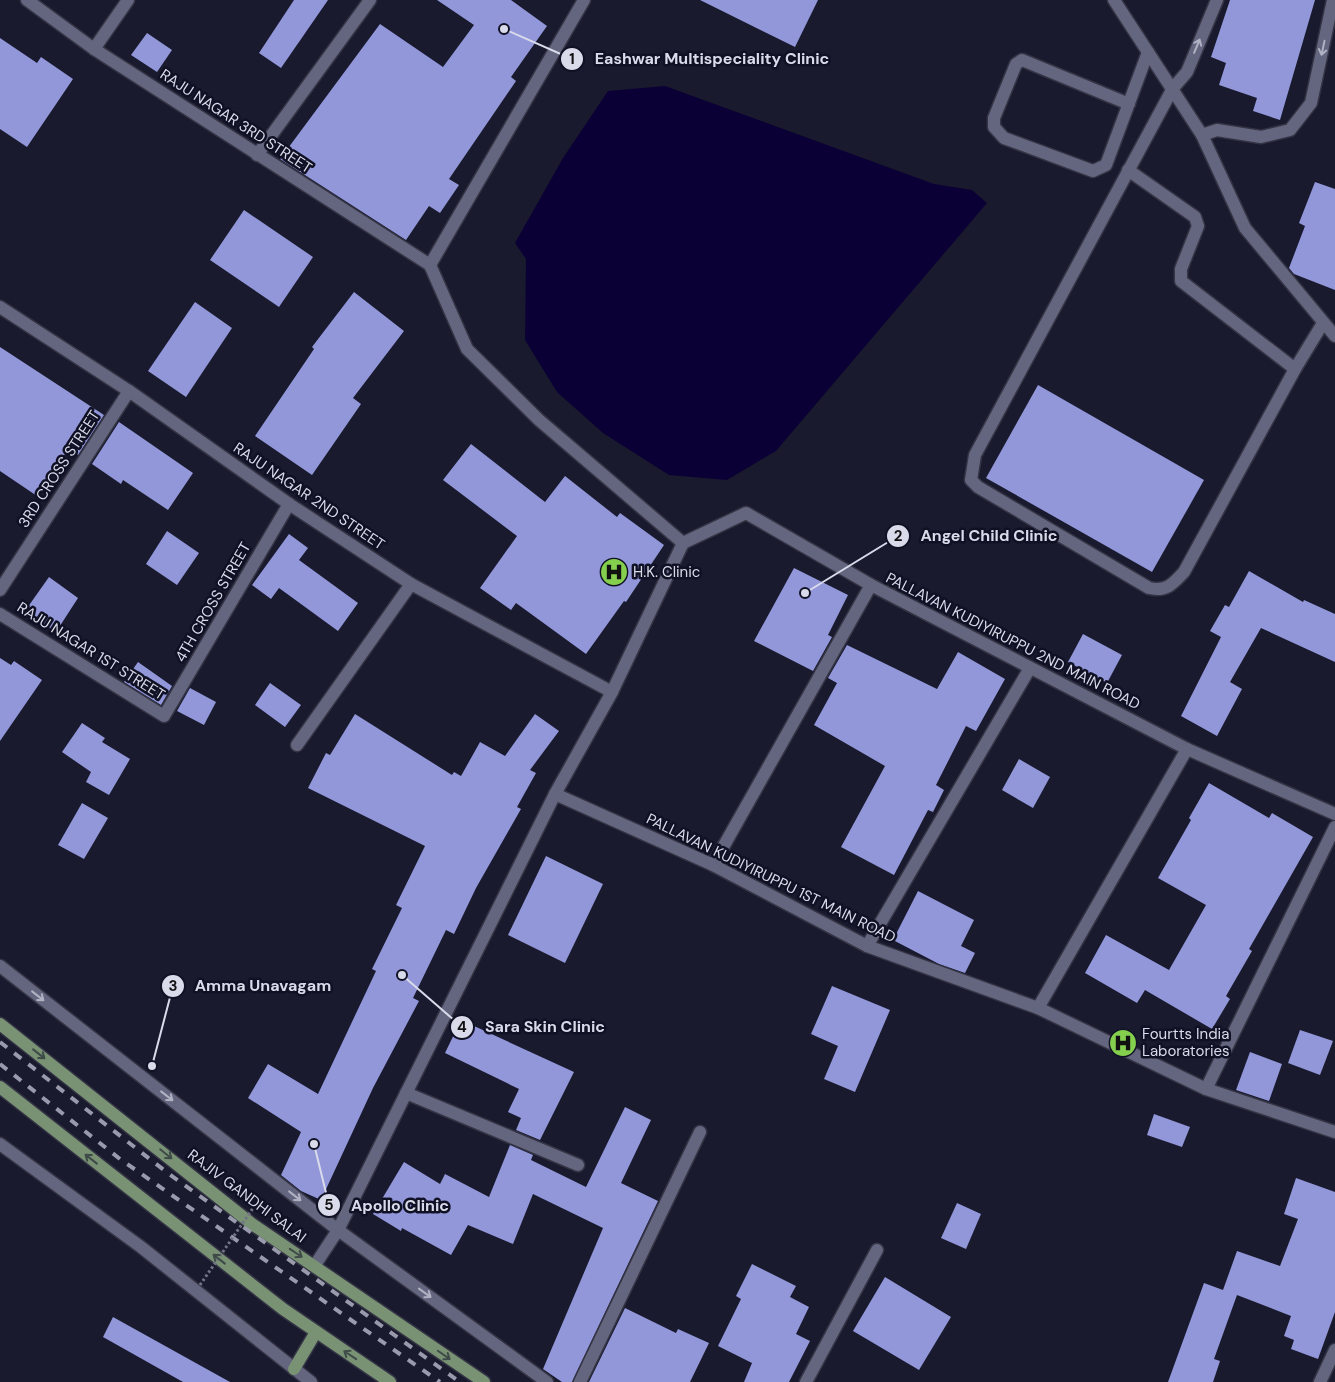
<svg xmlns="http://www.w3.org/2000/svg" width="1335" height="1382" font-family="'DM Sans',sans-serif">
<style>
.water{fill:#0b0035}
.building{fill:#9297d9}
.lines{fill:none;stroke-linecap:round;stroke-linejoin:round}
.minor-casing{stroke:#343445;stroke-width:15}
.major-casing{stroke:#343445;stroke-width:15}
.minor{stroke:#63667e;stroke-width:12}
.major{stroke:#799274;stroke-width:12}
.rail{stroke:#999aab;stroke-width:4;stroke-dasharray:9 9;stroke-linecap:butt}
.path-bridge{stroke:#727385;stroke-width:3;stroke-dasharray:2.5 2.5;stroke-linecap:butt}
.oneway{stroke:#b0b2c4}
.oneway2{stroke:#3f4b48}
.labels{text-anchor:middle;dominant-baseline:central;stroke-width:5;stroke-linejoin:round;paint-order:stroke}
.street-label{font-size:15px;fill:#d9dbea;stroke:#101124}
.poi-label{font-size:15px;fill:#d9dbea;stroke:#101124;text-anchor:start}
.leader{fill:none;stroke:#d9dbea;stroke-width:2}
.callout-dot{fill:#d9dbea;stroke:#101124;stroke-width:2}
.mark-label{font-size:15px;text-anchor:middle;font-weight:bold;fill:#111}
.callout-label{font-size:16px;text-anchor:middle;font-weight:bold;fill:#d9dbea;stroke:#101124;stroke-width:5;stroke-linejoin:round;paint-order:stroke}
</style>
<rect width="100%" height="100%" fill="#191a2e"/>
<polygon class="water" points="665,86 934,184 972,190 987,203 776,451 727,480 669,475 603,433 557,392 525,340 526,259 515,243 563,158 608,91"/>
<g class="building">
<polygon points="294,0 328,0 281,68 259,53"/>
<polygon points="437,0 511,0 547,26 511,77 516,81 449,179 459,185 440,213 429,206 406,240 280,159 380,24 443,67 474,25"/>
<polygon points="700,0 818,0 795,47"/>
<polygon points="1230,0 1315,0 1280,120 1253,111 1257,98 1219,85 1226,63 1211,57"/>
<polygon points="147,33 172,50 157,72 131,55"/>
<polygon points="0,38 37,63 41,57 73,79 27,147 0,129"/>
<polygon points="1315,182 1335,189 1335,290 1294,274 1289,268 1305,226 1299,223"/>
<polygon points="244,210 313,257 279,307 210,260"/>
<polygon points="354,292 404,331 353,398 361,404 312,475 255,436 314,349 312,347"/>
<polygon points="195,302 232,328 186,397 148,371"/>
<polygon points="0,347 104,415 78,455 69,448 37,496 0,471"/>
<polygon points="1038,385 1204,480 1152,572 986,478"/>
<polygon points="119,422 193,473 168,510 123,480 121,484 92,464"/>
<polygon points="471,444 545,502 565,476 617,517 620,513 664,545 626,602 624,601 586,654 516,603 511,610 480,588 517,536 443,480"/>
<polygon points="167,531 199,553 177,585 146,564"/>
<polygon points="289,534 308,548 299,560 358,603 338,631 279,588 271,599 252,585"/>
<polygon points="794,568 848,595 828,635 832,637 813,671 754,641"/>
<polygon points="1249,571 1303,602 1304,600 1335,614 1335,662 1261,628 1230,682 1242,689 1217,736 1181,716 1221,637 1210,631 1225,605 1229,607"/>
<polygon points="49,577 78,598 56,632 25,611"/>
<polygon points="1083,634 1122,655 1107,683 1068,662"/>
<polygon points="847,645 937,689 958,652 1005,679 976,731 966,726 936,785 944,790 933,812 928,810 894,875 841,847 885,766 814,725 837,683 828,678"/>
<polygon points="0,658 11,665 14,661 42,680 0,741"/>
<polygon points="138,662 172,686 161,705 124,682"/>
<polygon points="270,683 301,705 285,727 255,705"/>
<polygon points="190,688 216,702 204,725 177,711"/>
<polygon points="355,714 452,775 454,772 461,776 480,742 505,756 535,714 559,731 530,770 536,773 517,807 521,809 476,888 454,934 446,930 413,998 419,1001 373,1088 321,1200 301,1191 281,1175 301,1132 248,1098 268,1064 318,1094 376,971 372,969 402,908 396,905 425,846 308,788 326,753 330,755"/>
<polygon points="82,723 105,738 102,742 130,759 109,795 86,782 91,772 62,752"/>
<polygon points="1019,759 1050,777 1033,808 1002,790"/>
<polygon points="1209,783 1269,818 1272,813 1313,837 1249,949 1252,951 1226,996 1230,999 1212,1029 1145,990 1137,1003 1085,973 1106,935 1169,970 1206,905 1158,878 1191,820 1189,818"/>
<polygon points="82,803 108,818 84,859 58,845"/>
<polygon points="546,856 603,884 565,963 508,935"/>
<polygon points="918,891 974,920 961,946 975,953 965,973 939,964 893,940"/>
<polygon points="832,986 890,1010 855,1092 824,1079 838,1046 811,1034"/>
<polygon points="461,1020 574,1072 540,1140 516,1130 521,1118 508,1112 519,1089 445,1053"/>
<polygon points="1300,1030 1333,1041 1320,1075 1288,1063"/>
<polygon points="1250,1052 1282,1064 1269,1101 1236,1090"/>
<polygon points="625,1107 651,1120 621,1183 658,1201 572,1382 562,1382 543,1369 603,1228 533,1194 513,1244 468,1225 451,1255 402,1228 401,1231 373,1214 404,1162 440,1184 445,1174 489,1197 510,1145 533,1155 531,1160 586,1187"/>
<polygon points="1154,1114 1190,1127 1182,1147 1147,1135"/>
<polygon points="1296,1178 1335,1192 1335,1312 1318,1359 1291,1349 1294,1340 1284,1336 1291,1316 1237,1295 1214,1359 1220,1361 1213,1382 1168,1382 1204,1283 1223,1290 1237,1251 1280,1266 1298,1219 1284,1214"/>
<polygon points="957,1203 981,1214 966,1249 941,1238"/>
<polygon points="752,1264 796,1286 790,1297 809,1307 796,1334 810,1341 789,1382 744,1382 752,1363 718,1346 741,1299 736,1296"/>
<polygon points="885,1277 951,1317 919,1370 853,1331"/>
<polygon points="625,1308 676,1333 678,1329 709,1343 690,1382 589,1382"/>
<polygon points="113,1317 230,1382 183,1382 103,1337"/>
</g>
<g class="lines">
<g class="minor-casing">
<g id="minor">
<polyline points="27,0 94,49 430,265"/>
<polyline points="1114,0 1202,135 1245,228 1335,336"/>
<path d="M1217,0L1187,72L1173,88L975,455L971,480L978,487L1149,588C1166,592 1173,584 1184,572L1295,369L1323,323"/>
<polyline points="94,49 128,0"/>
<polyline points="1129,104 1022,60 1016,64 994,118 994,127 1004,138 1093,171 1106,165 1148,52"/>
<polyline points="1202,135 1217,130 1261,137 1290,130 1311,103 1333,0"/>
<polyline points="257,155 370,0"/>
<polyline points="1128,170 1195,217 1198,226 1181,269 1181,281 1295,369"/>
<polyline points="0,307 129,391 289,504 411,584 612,692"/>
<polyline points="683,543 746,513 871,585 1187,749 1335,814"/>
<polyline points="0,590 129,391"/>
<polyline points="0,614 164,716 289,504"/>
<polyline points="297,745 411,584"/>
<polyline points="555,794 713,865 867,946 1038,1008 1206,1089 1335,1132"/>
<polyline points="713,865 871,585"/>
<polyline points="867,946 1030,668"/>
<polyline points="0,966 338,1230 547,1382"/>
<polyline points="1038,1008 1187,749"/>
<polyline points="1206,1089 1335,827"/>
<polyline points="406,1093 578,1165"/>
<polyline points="0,1144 141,1247 311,1382"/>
<polyline points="315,1265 338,1230 555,794 612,692 683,543 539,420 467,349 430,265 584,0"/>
<polyline points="580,1382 700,1132"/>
<polyline points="806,1382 877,1250"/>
<polyline points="1320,1382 1335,1350"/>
</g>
</g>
<g class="major-casing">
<g id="major">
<polyline points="0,1024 252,1224 484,1382"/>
<polyline points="0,1087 283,1309 390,1382"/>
<polyline points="294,1369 316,1332"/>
</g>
</g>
<use href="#minor" class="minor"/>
<use href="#major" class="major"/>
<g class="rail">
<polyline points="0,1042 169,1174 460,1382"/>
<polyline points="0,1064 120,1159 440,1382"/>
</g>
<polyline class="path-bridge" points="200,1285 260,1198"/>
</g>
<defs><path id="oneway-shaft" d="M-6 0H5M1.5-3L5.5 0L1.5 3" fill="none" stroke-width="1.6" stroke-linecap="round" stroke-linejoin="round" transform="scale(1.25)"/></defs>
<g class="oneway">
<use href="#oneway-shaft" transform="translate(1197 46) rotate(-67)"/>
<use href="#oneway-shaft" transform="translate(1323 48) rotate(102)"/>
<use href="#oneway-shaft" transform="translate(38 996) rotate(38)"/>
<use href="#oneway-shaft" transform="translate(167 1096) rotate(38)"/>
<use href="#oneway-shaft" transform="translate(295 1196) rotate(38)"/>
<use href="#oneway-shaft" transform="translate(425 1293) rotate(36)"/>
</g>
<g class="oneway2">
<use href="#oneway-shaft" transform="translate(39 1054) rotate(38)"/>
<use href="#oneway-shaft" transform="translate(166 1154) rotate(39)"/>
<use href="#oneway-shaft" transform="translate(91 1159) rotate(-142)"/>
<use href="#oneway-shaft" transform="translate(296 1253) rotate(34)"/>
<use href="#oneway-shaft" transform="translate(219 1259) rotate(-142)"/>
<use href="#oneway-shaft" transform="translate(350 1355) rotate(-146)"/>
<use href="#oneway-shaft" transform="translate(444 1355) rotate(35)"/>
</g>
<defs>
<g id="hospital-disc" transform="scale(1.4375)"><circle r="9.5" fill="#84d04e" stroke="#101124"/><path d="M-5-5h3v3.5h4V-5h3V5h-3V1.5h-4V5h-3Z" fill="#111"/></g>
</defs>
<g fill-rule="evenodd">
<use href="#hospital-disc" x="614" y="572"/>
<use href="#hospital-disc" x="1123" y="1043"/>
</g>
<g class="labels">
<g class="street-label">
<text transform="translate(236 121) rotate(33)">RAJU NAGAR 3RD STREET</text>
<text transform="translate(59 469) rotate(-57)">3RD CROSS STREET</text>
<text transform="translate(309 496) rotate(34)">RAJU NAGAR 2ND STREET</text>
<text transform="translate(213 602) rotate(-60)">4TH CROSS STREET</text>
<text transform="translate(1013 641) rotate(27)">PALLAVAN KUDIYIRUPPU 2ND MAIN ROAD</text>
<text transform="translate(91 651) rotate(32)">RAJU NAGAR 1ST STREET</text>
<text transform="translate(771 878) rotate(26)">PALLAVAN KUDIYIRUPPU 1ST MAIN ROAD</text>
<text transform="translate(247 1196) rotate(37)">RAJIV GANDHI SALAI</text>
</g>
<g class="poi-label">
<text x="633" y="572">H.K. Clinic</text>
<text x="1142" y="1034">Fourtts India<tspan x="1142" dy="17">Laboratories</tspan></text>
</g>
</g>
<path class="leader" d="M504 29L572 59M805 593L898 536M152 1066L173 986M402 975L462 1027M314 1144L329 1205"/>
<g class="callout-dot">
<circle cx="504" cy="29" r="5"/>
<circle cx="805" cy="593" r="5"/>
<circle cx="152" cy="1066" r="5"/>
<circle cx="402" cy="975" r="5"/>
<circle cx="314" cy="1144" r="5"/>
<circle cx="572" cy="59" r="12"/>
<circle cx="898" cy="536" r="12"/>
<circle cx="173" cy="986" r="12"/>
<circle cx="462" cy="1027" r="12"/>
<circle cx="329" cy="1205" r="12"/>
</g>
<g class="mark-label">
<text x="572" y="64">1</text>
<text x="898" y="541">2</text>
<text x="173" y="991">3</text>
<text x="462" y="1032">4</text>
<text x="329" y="1210">5</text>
</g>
<g class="callout-label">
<text x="712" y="64">Eashwar Multispeciality Clinic</text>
<text x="989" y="541">Angel Child Clinic</text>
<text x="263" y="991">Amma Unavagam</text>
<text x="545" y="1032">Sara Skin Clinic</text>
<text x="400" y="1211">Apollo Clinic</text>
</g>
</svg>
